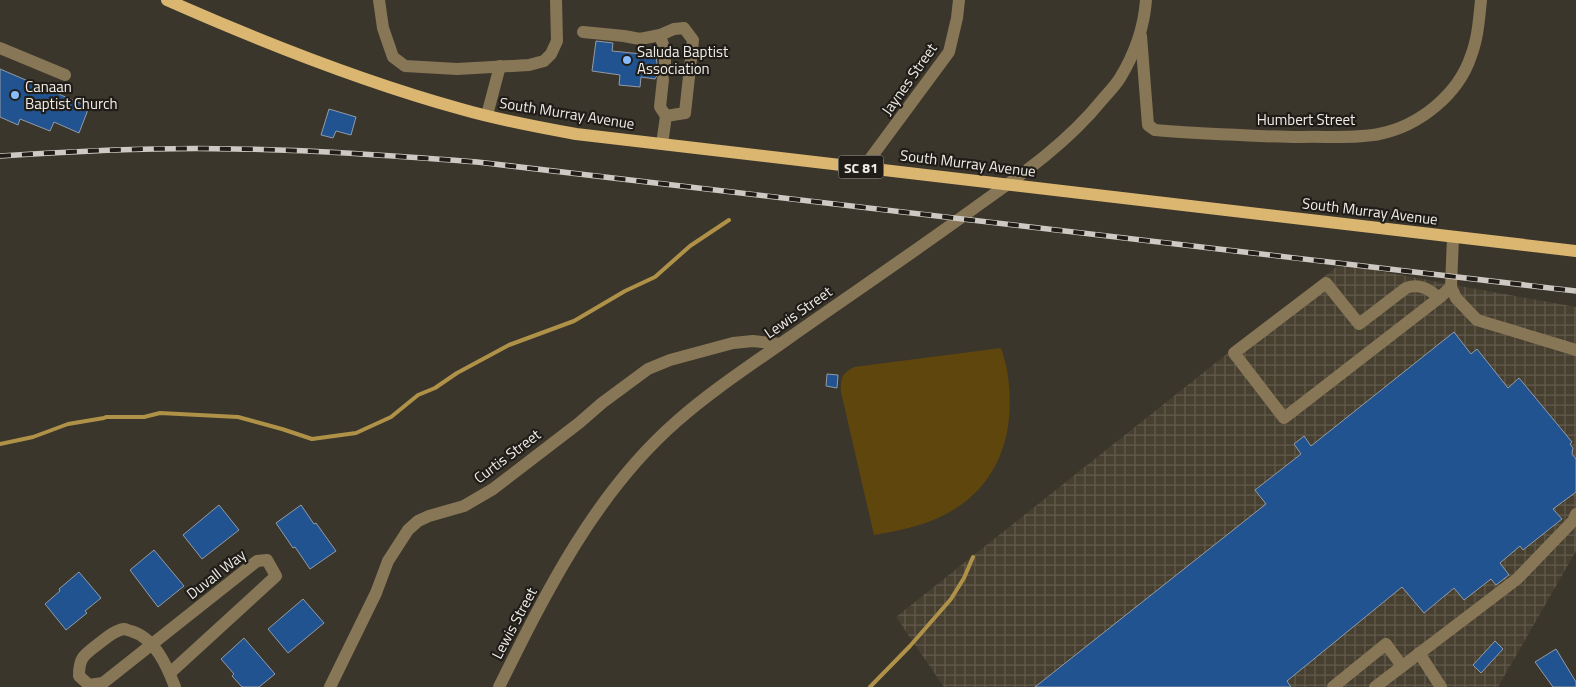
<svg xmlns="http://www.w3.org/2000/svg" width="1576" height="687" font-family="'Titillium Web',sans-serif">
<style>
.industrial{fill:url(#industrial-grid)}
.pitch{fill:#5f460d}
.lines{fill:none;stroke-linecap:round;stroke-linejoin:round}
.stream{stroke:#af9248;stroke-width:4}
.building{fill:#205390;stroke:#939ba6}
.minor{stroke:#887757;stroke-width:12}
.major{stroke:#dab671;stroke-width:12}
.rail-casing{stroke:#cecac3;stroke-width:5.5}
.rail{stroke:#201d19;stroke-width:4;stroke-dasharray:11;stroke-linecap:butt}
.poi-dot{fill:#87bbfb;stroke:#201d19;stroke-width:2}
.labels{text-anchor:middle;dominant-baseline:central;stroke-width:4.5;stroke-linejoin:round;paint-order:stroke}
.shield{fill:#201d19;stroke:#b2aea8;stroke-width:1}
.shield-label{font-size:14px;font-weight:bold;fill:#f0ece6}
.poi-label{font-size:15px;fill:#f0ece6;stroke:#201d19;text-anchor:start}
.street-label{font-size:15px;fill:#f0ece6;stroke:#201d19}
</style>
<defs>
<pattern id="industrial-grid" width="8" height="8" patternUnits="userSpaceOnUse" patternTransform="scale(1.25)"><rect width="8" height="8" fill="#473f2f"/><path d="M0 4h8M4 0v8" fill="none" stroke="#625b4d"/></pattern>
</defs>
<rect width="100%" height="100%" fill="#3b362b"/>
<polygon class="industrial" points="1340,264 1576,307 1576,551 1498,687 944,687 896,617"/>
<path class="pitch" d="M1001,348C1004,357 1007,367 1008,377C1016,437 997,490 940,517C919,527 896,531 874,535L841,392C840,380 842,373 854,367Z"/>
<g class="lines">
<g class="stream">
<polyline points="0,444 33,437 68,424 104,418 106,417 144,417 160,413 238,417 282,429 312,439 356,433 391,417 418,395 435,388 457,373 509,345 574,321 625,291 655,277 690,246 729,220"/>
<polyline points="870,687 910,646 951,599 964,578 973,557"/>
</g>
</g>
<g class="building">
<polygon points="596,41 613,43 612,51 642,54 643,48 656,49 657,67 659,72 655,79 641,77 640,87 619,85 620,75 592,71"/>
<polygon points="0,69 89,107 79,133 54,122 50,131 20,119 18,125 0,117"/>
<polygon points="329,109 356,117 351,135 336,131 333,138 321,135"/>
<polygon points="1454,332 1471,354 1477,349 1508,388 1519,378 1572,442 1570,444 1573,448 1572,454 1576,459 1576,492 1553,509 1562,519 1523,550 1520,546 1500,563 1509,575 1496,585 1491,579 1464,600 1454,588 1424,613 1402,587 1287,681 1291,687 1035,687 1266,504 1255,490 1301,454 1294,444 1304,436 1311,446"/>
<polygon points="827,374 838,375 837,388 826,386"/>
<polygon points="219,505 239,530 202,559 183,535"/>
<polygon points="301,505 314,524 316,523 336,551 310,569 295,547 293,548 276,523"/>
<polygon points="154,550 184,586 158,607 130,570"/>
<polygon points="79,572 101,598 85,611 87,613 66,630 45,604 60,591 59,589"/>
<polygon points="303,599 324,623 288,653 268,629"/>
<polygon points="244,638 275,674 259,687 242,687 232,676 234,674 221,659"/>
<polygon points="1495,641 1503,649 1481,673 1473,665"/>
<polygon points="1556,649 1576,682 1576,687 1553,687 1535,662"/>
</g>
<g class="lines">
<g class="minor">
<polyline points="379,0 383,28 393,57 405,66 457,69 529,65 544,61 551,54 557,41 556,0"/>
<polyline points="583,32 624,36 640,39 660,35 674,29 684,28 693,40 685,113 666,116 662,144"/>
<polyline points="660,35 665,52 665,67"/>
<path d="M1141,36L1148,125L1155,130C1176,132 1196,133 1216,134C1244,135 1272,137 1300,137C1326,136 1354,139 1379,134C1419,126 1458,95 1471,56C1478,38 1479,19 1481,0"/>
<polyline points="0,48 65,75"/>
<polyline points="663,79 660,107 666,116"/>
<polyline points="487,115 500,66"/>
<polyline points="864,167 949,52 957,18 959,0"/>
<polyline points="1453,237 1451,287 1456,298 1477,320 1576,350"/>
<path d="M1439,298C1429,289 1419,283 1406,288L1359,324L1326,283L1234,353L1284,418L1439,298L1451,287"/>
<polyline points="1419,653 1441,687"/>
<path d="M170,673L276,576L267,560L257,561L103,683L89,685L79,676C79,658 83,656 97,645C104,640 114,630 124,629C126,629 129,631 131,631C155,638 167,666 175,687"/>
<polyline points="330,687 376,593 388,561 408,530 418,521 429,516 464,506 493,489 579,423 602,403 648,369 670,360 733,343 753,341 780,344"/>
<path d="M499,687C546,592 595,493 676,422C711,391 751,365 789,338C853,293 917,250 980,204C1024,173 1068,142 1102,100C1108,93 1115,86 1120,78C1134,55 1144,27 1146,0"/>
<polyline points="1333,687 1386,644 1402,666"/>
<polyline points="1375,687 1517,579 1573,521 1576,514"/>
</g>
<path class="major" d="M167,0C262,42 360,81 461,109C499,120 537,127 576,134L1576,251"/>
<g class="rail-casing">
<path id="rail" d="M0,156C78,151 157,147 235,149C316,150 396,156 477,162L1576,291"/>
</g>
<use href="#rail" class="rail"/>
</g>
<g class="poi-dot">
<circle cx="627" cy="60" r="5"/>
<circle cx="15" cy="95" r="5"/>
</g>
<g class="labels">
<rect class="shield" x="838.5" y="155.5" width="45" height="23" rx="4"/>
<g class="shield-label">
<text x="861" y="167">SC 81</text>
</g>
<g class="poi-label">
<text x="637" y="51">Saluda Baptist<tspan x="637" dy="17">Association</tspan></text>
<text x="25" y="86">Canaan<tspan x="25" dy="17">Baptist Church</tspan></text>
</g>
<g class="street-label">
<text transform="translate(909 79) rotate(-55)">Jaynes Street</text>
<text transform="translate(567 113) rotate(9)">South Murray Avenue</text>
<text x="1306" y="119">Humbert Street</text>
<text transform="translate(968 163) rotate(7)">South Murray Avenue</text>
<text transform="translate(1370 211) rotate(7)">South Murray Avenue</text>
<text transform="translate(798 312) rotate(-35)">Lewis Street</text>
<text transform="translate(507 456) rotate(-37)">Curtis Street</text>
<text transform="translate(216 574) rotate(-38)">Duvall Way</text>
<text transform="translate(514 623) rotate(-62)">Lewis Street</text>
</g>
</g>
</svg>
